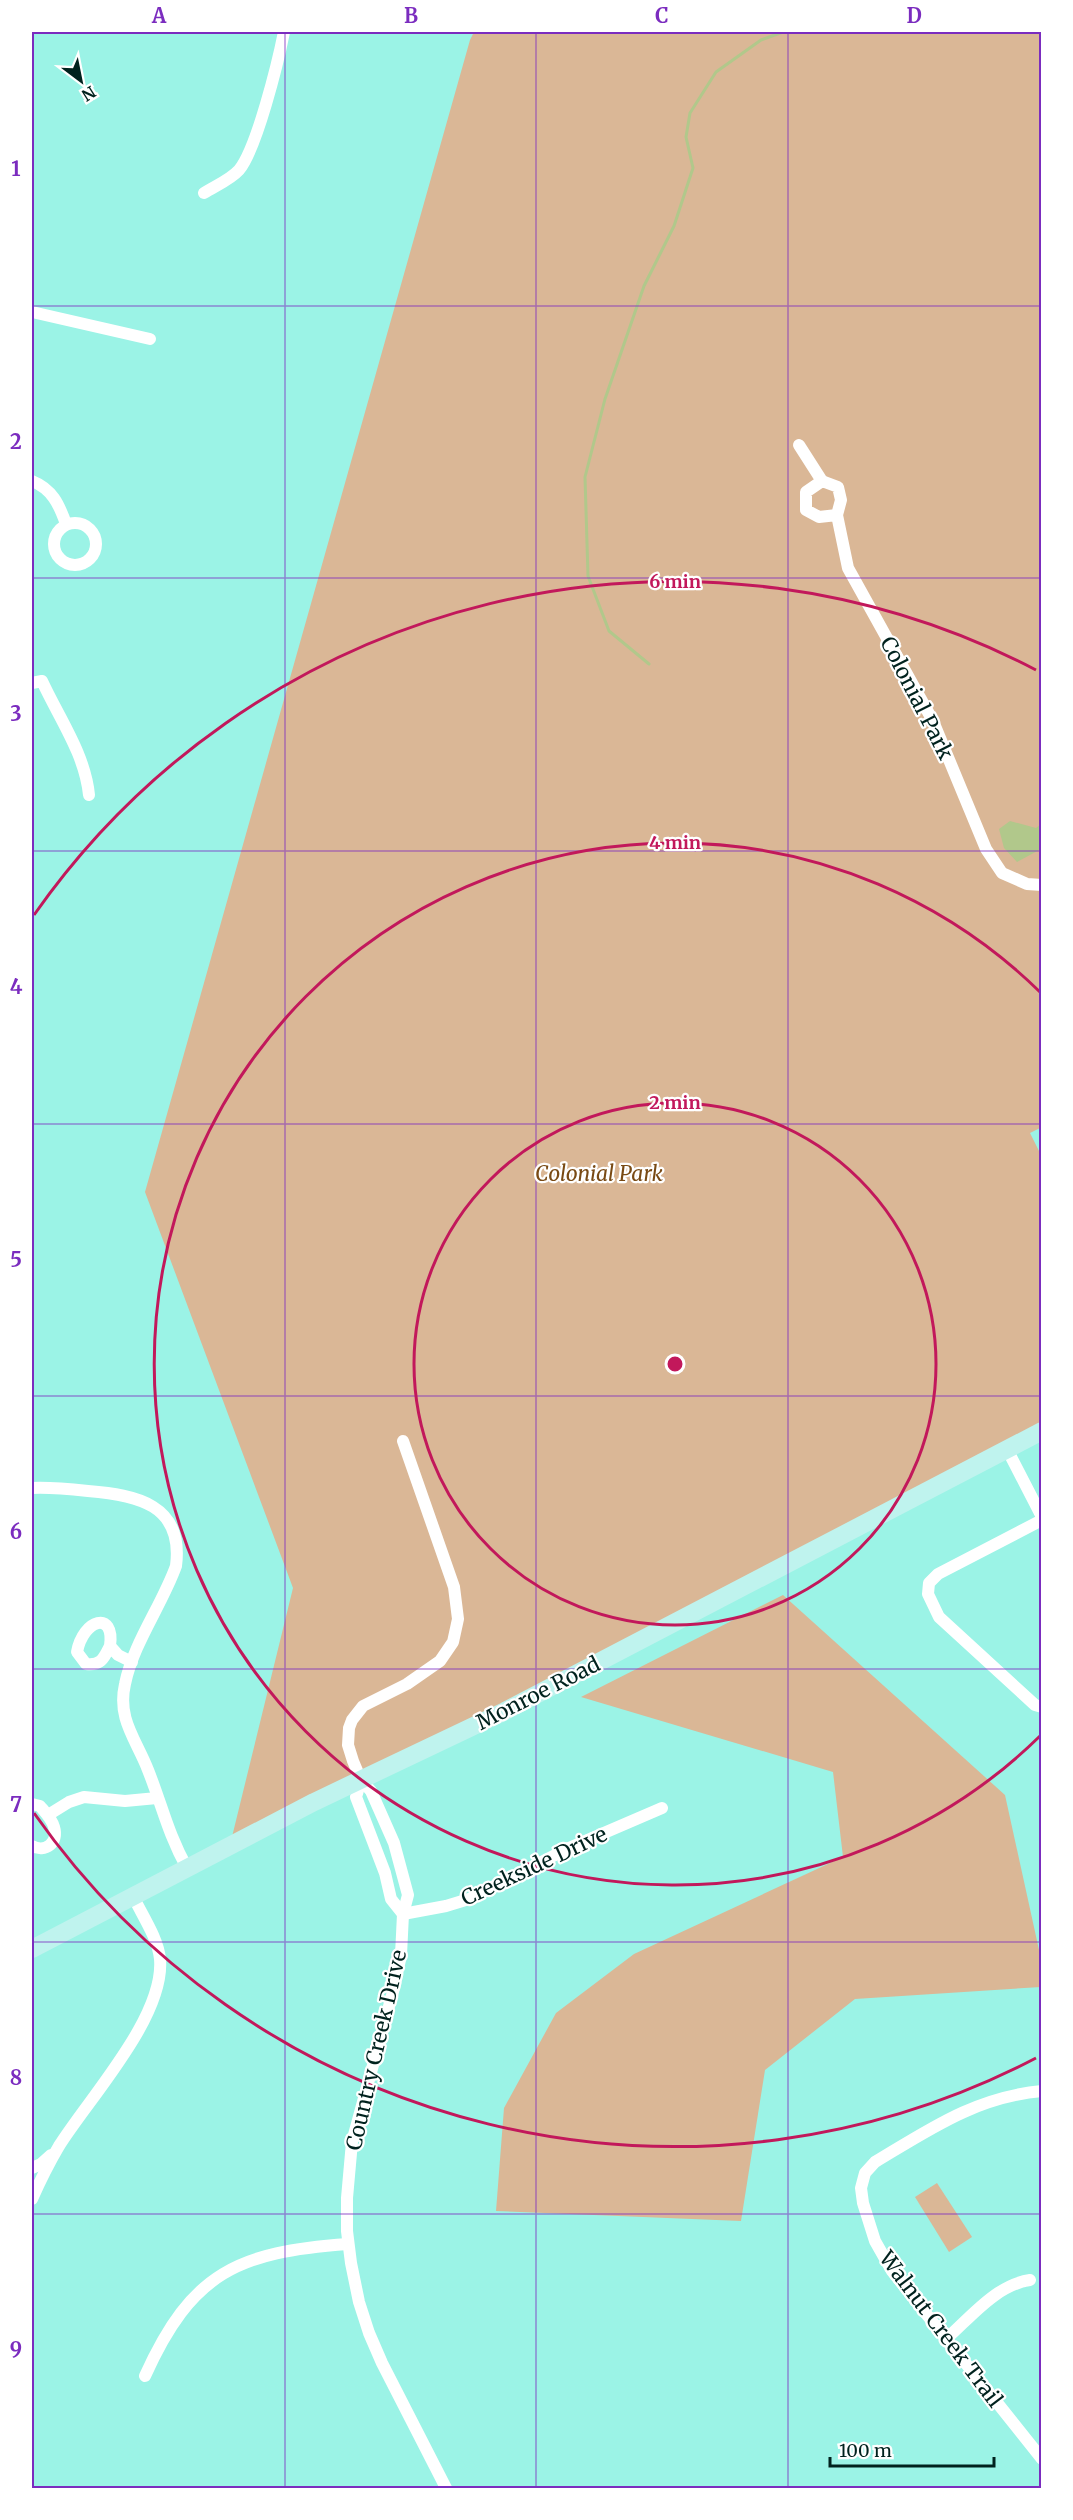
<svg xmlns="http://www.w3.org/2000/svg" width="1073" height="2520" font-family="Merriweather,serif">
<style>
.green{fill:#dab796}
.water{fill:#b1c88b}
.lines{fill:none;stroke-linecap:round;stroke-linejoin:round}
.stream{stroke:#b1c88b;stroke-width:3}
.street{stroke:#fff;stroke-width:12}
.secondary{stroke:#bff3ee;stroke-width:18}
.grid{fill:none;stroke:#7b2cbf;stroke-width:1.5;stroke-opacity:0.55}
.ring{fill:none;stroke:#c2185b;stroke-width:3}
.labels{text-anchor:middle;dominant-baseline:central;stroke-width:4.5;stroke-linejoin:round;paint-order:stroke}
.street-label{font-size:21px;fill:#00221e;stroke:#fff}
.park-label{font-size:21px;font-style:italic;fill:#794a14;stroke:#fff}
.centre{fill:#c2185b;stroke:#fff;stroke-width:3}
.ring-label{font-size:18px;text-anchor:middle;font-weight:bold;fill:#c2185b;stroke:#fff;stroke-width:4.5;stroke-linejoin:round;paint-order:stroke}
.neatline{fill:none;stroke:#7b2cbf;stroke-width:2}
.grid-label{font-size:20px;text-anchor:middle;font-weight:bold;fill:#7b2cbf}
</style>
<rect width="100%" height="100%" fill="#9bf3e6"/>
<g class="green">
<polygon points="474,32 1041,32 1042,1127 1030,1133 1042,1157 1041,1431 230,1845 293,1588 145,1192 470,40"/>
<polygon points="783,1595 1005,1795 1041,1959 1041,1987 855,1999 765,2070 741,2221 496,2211 504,2108 556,2013 634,1954 843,1857 833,1772 581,1697"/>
<polygon points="937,2183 972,2237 949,2252 915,2197"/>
</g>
<polygon class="water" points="1010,821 1036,828 1041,824 1041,849 1017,862 1004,848 999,829"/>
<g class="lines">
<polyline class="stream" points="649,664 609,631 588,576 585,477 605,399 644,286 674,226 693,168 686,137 690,113 716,72 761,40 783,32"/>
<g class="street">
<path d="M204,193C215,186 230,180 239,170C257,148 278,62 284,32"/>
<polyline points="32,312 150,339"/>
<polyline points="799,445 822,481"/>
<path d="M32,481C52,489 59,504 66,524"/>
<polyline points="837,515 819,517 806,510 806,492 822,481 838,487 841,500 837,515 848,568 933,721 986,849 1002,873 1027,884 1042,885"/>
<circle cx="75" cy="544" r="21"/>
<path d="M32,683L42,681C59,718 85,754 89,795"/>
<polyline points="403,1441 454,1587 458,1619 453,1642 440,1661 407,1684 363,1706 352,1720 349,1728 348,1745 353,1761 361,1780 371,1791 394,1843 408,1895 403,1914 401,1955 394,1988 352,2142 347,2198 347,2231 351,2263 359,2302 369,2333 382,2363 446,2488"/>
<polyline points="1007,1449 1042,1517"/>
<path d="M32,1488C50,1487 69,1489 88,1491C136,1495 184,1504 176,1566C162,1605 133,1644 125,1684C117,1719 136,1739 148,1770C162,1805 168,1834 187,1868"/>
<polyline points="1042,1520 938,1574 929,1583 928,1594 939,1617 1035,1705 1042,1707"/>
<path d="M110,1646C104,1658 101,1666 86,1664L77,1652C83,1619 115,1610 110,1646L118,1655L132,1662"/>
<polyline points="361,1780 356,1797 385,1873 391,1899 403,1914"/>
<path d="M32,1804L40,1806C45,1812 52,1819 54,1827C59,1843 45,1853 32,1846"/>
<polyline points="48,1815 69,1802 84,1797 125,1801 157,1798"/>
<polyline points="403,1914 446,1906 469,1899 569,1848 662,1808"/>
<path d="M1042,2091C976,2097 930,2129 875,2162L865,2173L861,2188L863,2203L875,2241L892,2271L1042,2459"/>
<polyline points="32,2168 41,2164 51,2155"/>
<path d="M32,2199C40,2181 49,2163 59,2146C89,2098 165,2017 160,1959C158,1938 142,1915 133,1896"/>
<path d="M946,2339C971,2317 996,2285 1030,2280"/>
<path d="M145,2376C192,2272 238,2252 348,2244"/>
</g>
<polyline class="secondary" points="32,1949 314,1802 505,1711 1042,1431"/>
</g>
<path class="grid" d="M285,32V2488M536,32V2488M788,32V2488M32,306H1042M32,578H1042M32,851H1042M32,1124H1042M32,1396H1042M32,1669H1042M32,1942H1042M32,2214H1042"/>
<g class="ring">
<circle cx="675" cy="1364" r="261"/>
<path d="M1040 1736A521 521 0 1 1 1040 992"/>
<path d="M1036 2058A782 782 0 0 1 34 1813M34 915A782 782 0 0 1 1036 670"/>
</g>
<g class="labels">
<g class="street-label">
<text transform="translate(917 698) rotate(63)">Colonial Park</text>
<text transform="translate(538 1693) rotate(-27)">Monroe Road</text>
<text transform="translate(534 1866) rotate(-25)">Creekside Drive</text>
<text transform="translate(376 2050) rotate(-77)">Country Creek Drive</text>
<text transform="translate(941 2329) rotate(53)">Walnut Creek Trail</text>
</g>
<g class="park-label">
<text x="599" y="1173">Colonial Park</text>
</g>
</g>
<circle cx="675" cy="1364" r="9" class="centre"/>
<g class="ring-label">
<text x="675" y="588">6 min</text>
<text x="675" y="849">4 min</text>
<text x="675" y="1109">2 min</text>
</g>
<rect width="1073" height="2520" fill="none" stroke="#ffffff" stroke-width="66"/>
<g transform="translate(81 81) rotate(148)" stroke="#ffffff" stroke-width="4.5" paint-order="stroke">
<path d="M0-4.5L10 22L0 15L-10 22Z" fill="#00221e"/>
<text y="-9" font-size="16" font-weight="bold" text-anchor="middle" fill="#00221e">N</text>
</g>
<path d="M830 2457v9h164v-9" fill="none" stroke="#00221e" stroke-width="3"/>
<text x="839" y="2457" font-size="18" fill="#00221e" stroke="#ffffff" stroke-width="4.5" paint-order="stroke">100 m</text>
<rect x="33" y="33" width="1007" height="2454" class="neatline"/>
<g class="grid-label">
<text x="159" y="23">A</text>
<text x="411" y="23">B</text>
<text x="662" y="23">C</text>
<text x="914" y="23">D</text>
<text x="16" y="176">1</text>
<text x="16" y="449">2</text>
<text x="16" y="721">3</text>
<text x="16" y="994">4</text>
<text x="16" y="1267">5</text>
<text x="16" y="1539">6</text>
<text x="16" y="1812">7</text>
<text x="16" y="2085">8</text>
<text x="16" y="2357">9</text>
</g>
</svg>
